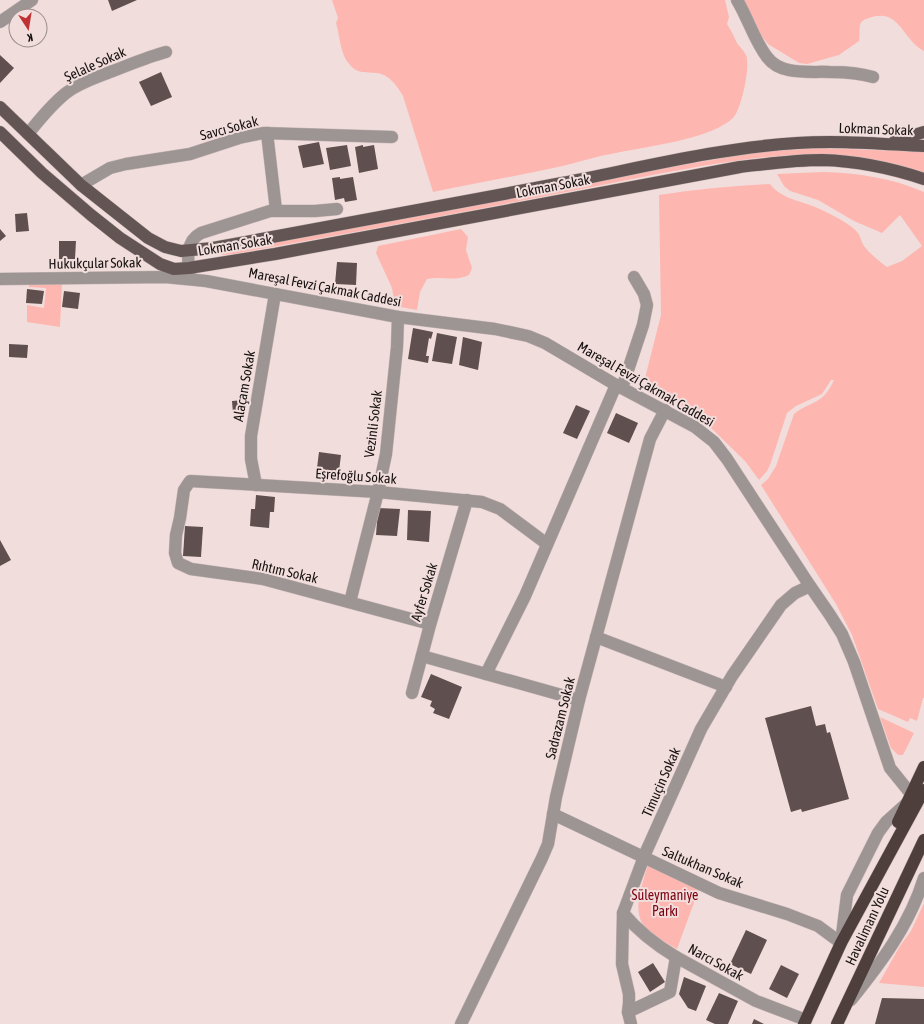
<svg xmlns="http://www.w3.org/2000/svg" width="924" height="1024" font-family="'Asap Condensed',sans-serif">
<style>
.green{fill:#feb6b0}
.building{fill:#5f4f4e}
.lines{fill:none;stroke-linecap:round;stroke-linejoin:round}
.minor-casing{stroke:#cab9b7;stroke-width:13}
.major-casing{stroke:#cab9b7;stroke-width:13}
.highway-casing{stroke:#cab9b7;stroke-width:13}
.minor{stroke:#9d9594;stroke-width:12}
.major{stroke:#625554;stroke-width:12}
.highway{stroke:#4e3f3d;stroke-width:12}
.labels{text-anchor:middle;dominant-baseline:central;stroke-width:4;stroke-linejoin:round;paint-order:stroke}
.street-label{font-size:14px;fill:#171110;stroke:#f1dedc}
.park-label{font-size:14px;fill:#7d000f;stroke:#f1dedc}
</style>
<rect width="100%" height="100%" fill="#f1dedc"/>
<g class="green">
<path d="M332,0H725L729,17L727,24C731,30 734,37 737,43C740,47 744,51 746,55C751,66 741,110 733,118C710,140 642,147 611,154C593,157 576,163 558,167C517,176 475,183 433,192L403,96C397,86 389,74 376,73C365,72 358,74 350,65C341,56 340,39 337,27L336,23L338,18Z"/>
<path d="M742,0H924V51C902,40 900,7 869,18C865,19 861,21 860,25C859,30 860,36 859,41L839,55L807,64L799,63L768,44L761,35Z"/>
<path d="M822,148L924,152V174C849,144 779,154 702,166C643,176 584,189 525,200C428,219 331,236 234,254L223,255L220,254V252L664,168L759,152Z"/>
<path d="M823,172C858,173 892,178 924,192V698H923L917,721L910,718L908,722L878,709L852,635L836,604L761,485L768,479L776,466L794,414C812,400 823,405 834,380H831L822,394L796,406L787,413L770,465L767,471L759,480L745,461L708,425L683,406L650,388L645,378L661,315L659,195C696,189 733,186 770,184C783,201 806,201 824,211C834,216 851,224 858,233C861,237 861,242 864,246C870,254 879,261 887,267L902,261L922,246L900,215L882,233L854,221L818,200L790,191L784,186L777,174Z"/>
<path d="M461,229L468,237L466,250L472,268L469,275C455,282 442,276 427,279L420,292L417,310L395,306L392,288L376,253L378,246Z"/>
<polygon points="29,281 62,283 60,327 27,322 27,305 44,308 46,288 29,287"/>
<polygon points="880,717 914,733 903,755 898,755 891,748"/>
<path d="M648,864L699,889L677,949C669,944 660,940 652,934C628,917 642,887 648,864Z"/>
<polygon points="924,903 924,987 879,983 900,946 911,931"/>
</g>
<g class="building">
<polygon points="108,0 137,0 112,11"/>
<polygon points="0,55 14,68 0,83"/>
<polygon points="161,72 172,97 151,106 139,82"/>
<polygon points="319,142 324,164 303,168 298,146"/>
<polygon points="347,145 351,166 330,170 326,148"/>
<polygon points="363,145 363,147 374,145 378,169 359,173 355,147"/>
<polygon points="340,177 340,179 353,177 357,200 345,202 344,198 335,200 332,178"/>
<polygon points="27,213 29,231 16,232 15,214"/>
<polygon points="0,229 6,236 0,241"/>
<polygon points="59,241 76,241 75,259 59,259"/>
<polygon points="337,262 357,263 356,285 335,284"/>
<polygon points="27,289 44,291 42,304 26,303"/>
<polygon points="64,291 80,293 78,309 62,307"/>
<polygon points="413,328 433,332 431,339 429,338 426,356 429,356 428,363 408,359"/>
<polygon points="437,333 457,337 452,364 432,361"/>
<polygon points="463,337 482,342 478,370 459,365"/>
<polygon points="9,344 28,345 27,358 9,357"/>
<polygon points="245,400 246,412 233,413 232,401"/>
<polygon points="576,405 590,411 577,439 563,433"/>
<polygon points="616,413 638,423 629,443 607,433"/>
<polygon points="319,452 341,455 338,479 316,476"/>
<polygon points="256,495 275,497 274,512 270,512 269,528 250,526 251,509 255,509"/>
<polygon points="378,508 400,509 397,536 376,535"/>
<polygon points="408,510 431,511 429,542 407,540"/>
<polygon points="185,526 203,527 201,557 183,556"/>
<polygon points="0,540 11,560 0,566"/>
<polygon points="431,674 462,687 449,719 433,713 435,709 430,706 432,701 421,697"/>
<polygon points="811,706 816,726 825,724 827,733 830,732 849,799 802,812 801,809 791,812 765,718"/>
<polygon points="746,930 767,940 751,974 730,964"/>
<polygon points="653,963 665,982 650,992 638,972"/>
<polygon points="781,965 799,974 787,998 769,989"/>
<polygon points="684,977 706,986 696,1011 688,1008 679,994"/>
<polygon points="719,993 738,1001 728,1024 715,1024 706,1020"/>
<polygon points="882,998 924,999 924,1024 875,1024"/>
<polygon points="754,1019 764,1024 752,1024"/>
</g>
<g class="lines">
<g class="minor-casing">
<g id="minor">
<path d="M737,0C748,18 754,40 767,57C781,76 809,71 830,72C844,72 859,73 873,77"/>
<polyline points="0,22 32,0"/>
<polyline points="267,133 276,210"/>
<path d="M28,134C39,120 51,105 66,93C79,83 95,78 110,72C129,65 147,57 166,52"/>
<polyline points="81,185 110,168 126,164 190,154 239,138 263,133 392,137"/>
<path d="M190,278C188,262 184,242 201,233L270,211H315L337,209"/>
<polyline points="0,279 165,277 206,281 398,317 495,329 528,336 545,343 616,385 695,427 714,442 727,459 810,586 830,615 842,634 854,662 890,768 911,794"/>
<polyline points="622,388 643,325 647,305 644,294 634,277"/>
<polyline points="256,485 251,459 251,436 275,294"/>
<polyline points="350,602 378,492 386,454 397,347 398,317"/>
<polyline points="430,624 263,579 191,569 178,563 175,553 176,535 180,518 184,490 190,481 378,492 482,502 500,509 547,544"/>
<polyline points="596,637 726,687"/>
<polyline points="422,656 579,700"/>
<polyline points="486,674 525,596 616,385"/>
<polyline points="412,693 430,625 467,500"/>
<polyline points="553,814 719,893 787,914 818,926 841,943 847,895 878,833 886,822 906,804"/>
<path d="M623,913C638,931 656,945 676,957L756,1001L806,1020"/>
<path d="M851,1000C881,963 910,924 924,878"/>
<polyline points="628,1012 670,992 676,957"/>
<polyline points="461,1024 542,858 548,844 556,797 579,700 650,439 665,410"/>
<polyline points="631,1024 628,1012 629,1003 629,994 622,964 623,913 645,854 701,729 732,676 781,605 795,593 810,586"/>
</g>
</g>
<g class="major-casing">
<g id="major">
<path d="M0,107L81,185L148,238L165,247L181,251L213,248C330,226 446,205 562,183C640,168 718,148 797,143C839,140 882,144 924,146"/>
<path d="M0,132L42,173L91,215L120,238L160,264L174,269L189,268L275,254L740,167C767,164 794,160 822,160C857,161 891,168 924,179"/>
<polyline points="895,141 924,132"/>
</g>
</g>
<g class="highway-casing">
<g id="highway">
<polyline points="898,822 924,767"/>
<polyline points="804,1024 841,943 924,790"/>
<polyline points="837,1024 924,840"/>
</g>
</g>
<use href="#minor" class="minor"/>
<use href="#major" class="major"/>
<use href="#highway" class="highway"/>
</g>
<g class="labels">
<g class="street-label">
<text transform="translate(95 64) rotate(-24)">Şelale Sokak</text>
<text transform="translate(229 128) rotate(-15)">Savcı Sokak</text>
<text transform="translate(876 129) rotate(2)">Lokman Sokak</text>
<text transform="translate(553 186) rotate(-11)">Lokman Sokak</text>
<text transform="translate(235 245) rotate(-9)">Lokman Sokak</text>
<text transform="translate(95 263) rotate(-1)">Hukukçular Sokak</text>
<text transform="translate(325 287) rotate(11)">Mareşal Fevzi Çakmak Caddesi</text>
<text transform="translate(646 384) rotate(30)">Mareşal Fevzi Çakmak Caddesi</text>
<text transform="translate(244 386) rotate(-80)">Alaçam Sokak</text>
<text transform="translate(373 424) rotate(-83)">Vezinli Sokak</text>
<text transform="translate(356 476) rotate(4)">Eşrefoğlu Sokak</text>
<text transform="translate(285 571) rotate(13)">Rıhtım Sokak</text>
<text transform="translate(424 592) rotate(-73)">Ayfer Sokak</text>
<text transform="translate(560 718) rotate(-76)">Sadrazam Sokak</text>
<text transform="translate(661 782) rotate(-66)">Timuçin Sokak</text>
<text transform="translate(703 867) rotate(23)">Saltukhan Sokak</text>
<text transform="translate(867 926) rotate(-65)">Havalimanı Yolu</text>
<text transform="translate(716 962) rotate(29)">Narcı Sokak</text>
</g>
<g class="park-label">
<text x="665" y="895">Süleymaniye<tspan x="665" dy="16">Parkı</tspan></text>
</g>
</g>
<g transform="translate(28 28) rotate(168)"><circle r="19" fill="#f1dedc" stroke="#9a8c8a"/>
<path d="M0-3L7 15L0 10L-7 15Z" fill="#c03133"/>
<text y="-6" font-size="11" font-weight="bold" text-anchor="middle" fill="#171110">K</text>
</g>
</svg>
